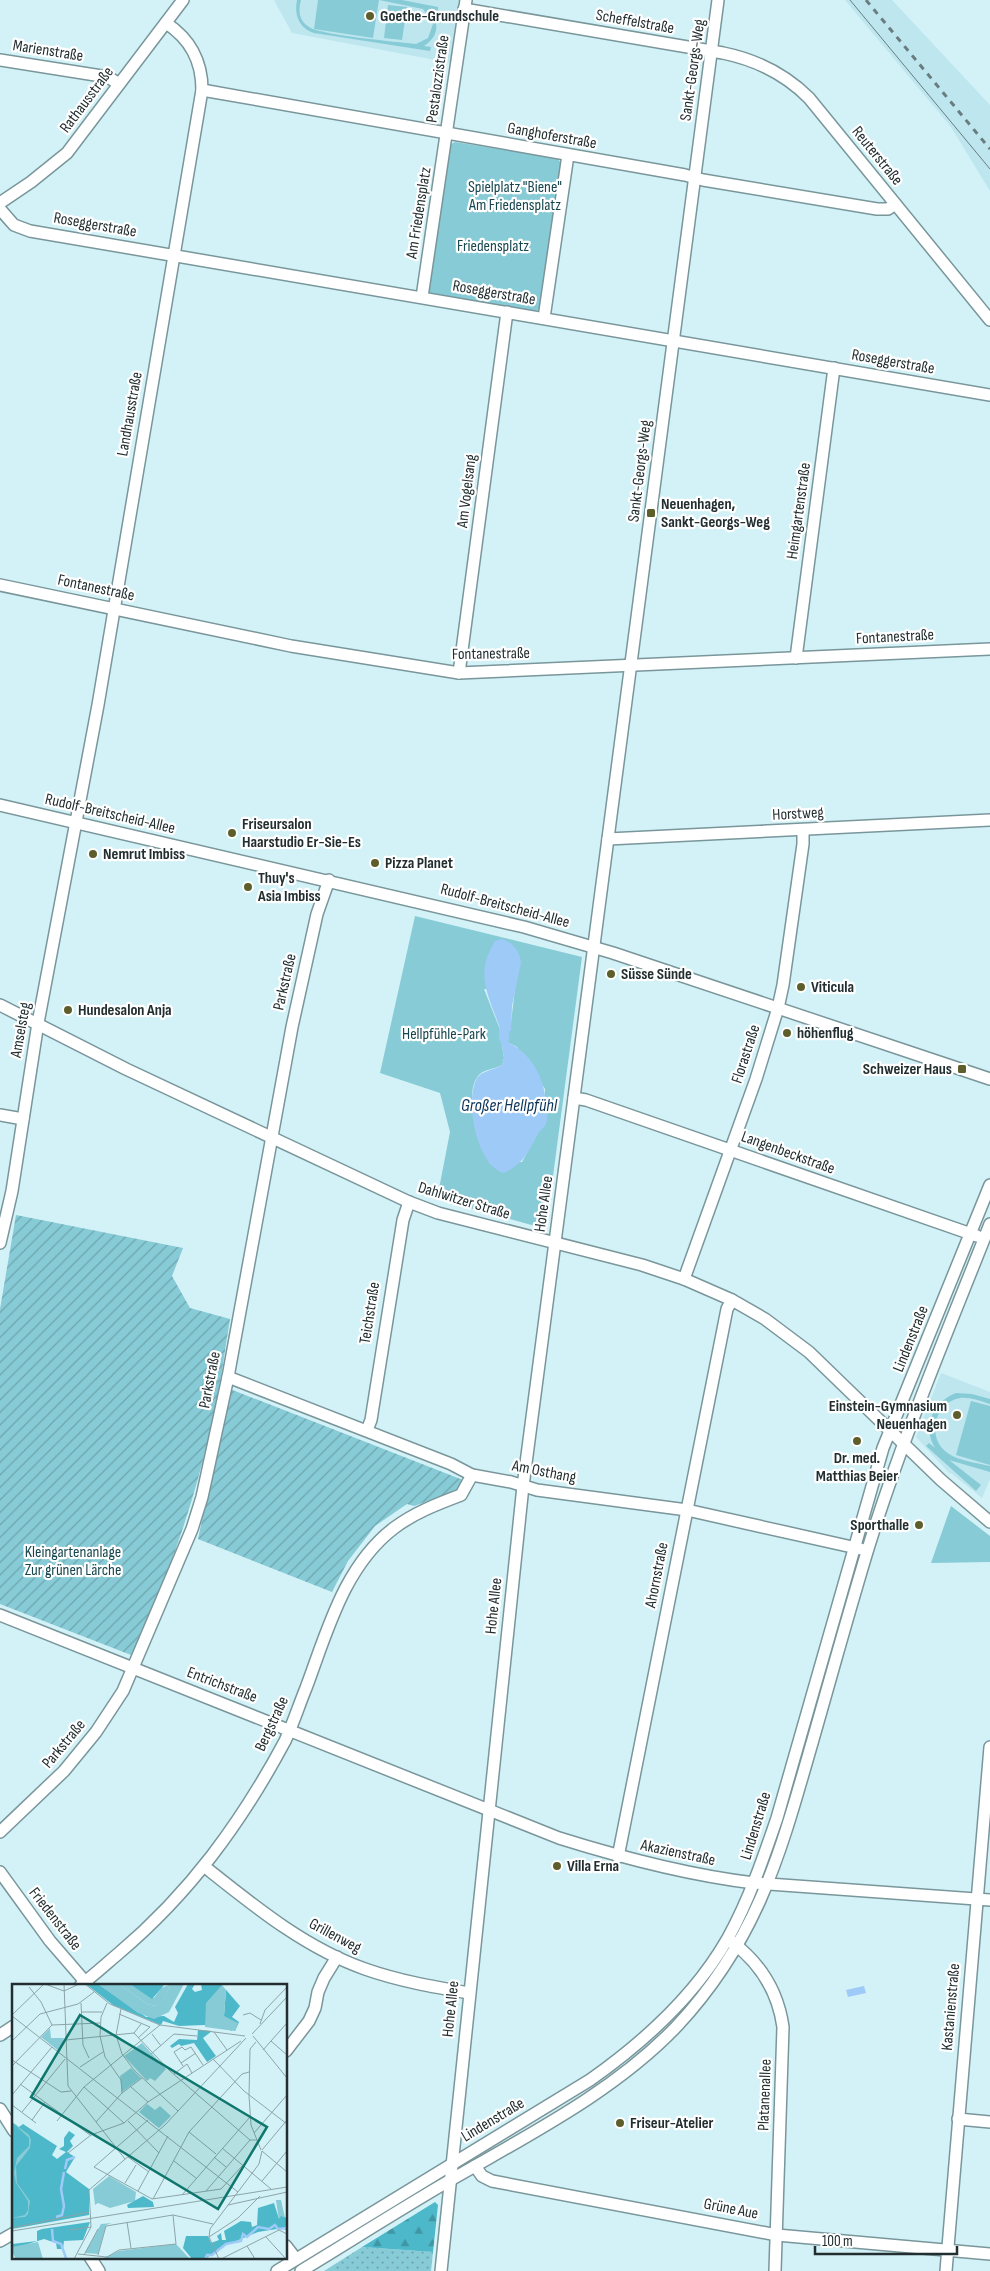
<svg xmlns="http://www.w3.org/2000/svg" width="990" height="2271" font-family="'Sofia Sans Condensed',sans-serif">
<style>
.built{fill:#bee6ee}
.grass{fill:url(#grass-dots)}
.forest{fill:url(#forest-firs)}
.park{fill:#87cbd6;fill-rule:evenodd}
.garden{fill:url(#garden-furrows)}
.water{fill:#9ecaf8}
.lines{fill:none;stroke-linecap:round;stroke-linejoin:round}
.canal{stroke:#9ecaf8;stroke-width:10}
.minor-casing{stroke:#79969b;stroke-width:14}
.minor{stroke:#fff;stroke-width:11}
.tram{stroke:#697d80;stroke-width:1}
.rail{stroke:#697d80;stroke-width:3;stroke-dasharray:6 6;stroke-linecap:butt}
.poi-dot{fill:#5d5e2b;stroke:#fff;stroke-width:2}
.labels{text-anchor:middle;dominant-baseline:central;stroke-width:4.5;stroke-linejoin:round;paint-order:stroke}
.poi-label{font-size:16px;font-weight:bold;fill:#222e30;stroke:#fff;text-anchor:start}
.street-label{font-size:16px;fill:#222e30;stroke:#fff}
.park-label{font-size:16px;fill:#16464e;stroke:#fff}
.water-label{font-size:18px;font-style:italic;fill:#0c3559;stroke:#fff}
.inset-river{fill:none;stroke:#9ecaf8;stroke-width:2.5}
.inset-road{fill:none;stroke:#8ca4a7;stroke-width:1}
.view{fill:#0f766e;fill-opacity:0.15;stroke:#0f766e;stroke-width:2.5}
.inset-edge{fill:none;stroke:#222e30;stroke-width:2.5}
</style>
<defs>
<pattern id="grass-dots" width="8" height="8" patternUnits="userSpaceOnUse" patternTransform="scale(1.25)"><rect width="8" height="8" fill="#87cbd6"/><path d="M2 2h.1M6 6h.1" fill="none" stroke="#6ea5ae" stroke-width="1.8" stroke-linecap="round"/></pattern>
<pattern id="forest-firs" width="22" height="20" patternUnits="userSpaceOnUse" patternTransform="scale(1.25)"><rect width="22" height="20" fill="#4db8c9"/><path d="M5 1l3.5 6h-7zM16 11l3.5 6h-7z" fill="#4096a4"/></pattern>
<pattern id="garden-furrows" width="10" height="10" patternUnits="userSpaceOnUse" patternTransform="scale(1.25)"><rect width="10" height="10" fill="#87cbd6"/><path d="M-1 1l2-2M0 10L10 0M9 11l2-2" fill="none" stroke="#6ea5ae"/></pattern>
</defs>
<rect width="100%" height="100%" fill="#d3f2f7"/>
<g class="built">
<polygon points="274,0 460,0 451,63 292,33"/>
<polygon points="845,0 892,0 990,105 990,191 951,127"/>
<polygon points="941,1373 990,1392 990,1479 982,1498 951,1473 950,1474 916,1437"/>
</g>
<polygon class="grass" points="362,2247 433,2252 431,2271 324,2271"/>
<polygon class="forest" points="435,2202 438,2205 433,2252 362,2247"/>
<g class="park">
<path d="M297,0H301C298,11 299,21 309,27C320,35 397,42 416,44L428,38L433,24L423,9L379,0L373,38L314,29L318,0H402L438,7V11L431,10C439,25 439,36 424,46L431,47L430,51L314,33C299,28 294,15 297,0Z"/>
<polygon points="388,5 407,7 402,40 384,38"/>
<polygon points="455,142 557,158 562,164 540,309 531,313 427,293 448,152 451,144"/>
<path d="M415,916L582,957L546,1229L437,1199L450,1132L440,1093L380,1073ZM484,989H515L510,1031L501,1032ZM501,1039L517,1047L545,1089V1125L539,1131L522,1162L490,1164C481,1144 461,1091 480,1074C486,1069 495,1069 502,1065L504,1058Z"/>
<path d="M956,1393L972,1394L990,1399V1404C980,1401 970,1397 960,1398C933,1403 926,1440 949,1454C960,1461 977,1463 990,1466V1472L949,1460L981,1485L976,1491L926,1446L929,1443L935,1448C922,1426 933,1402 956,1393Z"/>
<polygon points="971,1401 990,1406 990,1465 956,1455"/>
<polygon points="951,1506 990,1536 990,1562 931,1563"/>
</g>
<g class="garden">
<path d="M16,1215L183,1248L172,1276L190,1308L230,1319C224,1356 219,1395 210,1432C192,1509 166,1584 131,1655L0,1604V1309Z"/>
<polygon points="230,1389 463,1480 457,1491 414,1506 407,1504 375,1526 348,1561 332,1592 198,1539"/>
</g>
<g class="water">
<path d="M502,939C513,943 520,951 521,963L512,1006L511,1031L501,1032C490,996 473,977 495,941Z"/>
<path d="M507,1037L509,1043C532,1054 544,1078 546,1102C547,1109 549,1118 545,1125C543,1129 538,1132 536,1137C528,1154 521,1165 504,1173C477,1166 465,1104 476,1080C481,1070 493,1071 502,1065L504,1058L501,1039Z"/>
<polygon points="864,1986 866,1993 848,1997 846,1990"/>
</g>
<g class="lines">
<polyline class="canal" points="504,1032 504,1038"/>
<g class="minor-casing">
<g id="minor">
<path d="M464,9L723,53C757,60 785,74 809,98L990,320"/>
<polyline points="0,60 108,77 119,84"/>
<polyline points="202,90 685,175 703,180 877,209 888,209 895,204"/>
<polyline points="0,203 31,182 67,153 183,0"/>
<polyline points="0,209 14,225 30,231 990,395"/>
<polyline points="422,297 466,0"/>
<polyline points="544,318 568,155"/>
<polyline points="0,585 291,646 459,673 990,649"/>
<polyline points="796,658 834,368"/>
<polyline points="459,673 507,312"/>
<polyline points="0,805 524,927 613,953 990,1079"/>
<polyline points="608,839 990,820"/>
<polyline points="0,1005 126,1069 409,1202 438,1213 642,1265 684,1279 732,1300 765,1319 809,1352 941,1480 990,1522"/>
<polyline points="574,1098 586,1100 977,1236"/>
<polyline points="0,1115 23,1119"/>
<path d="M0,1243L12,1191L38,1023L98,705L202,90C202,60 190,39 166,23"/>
<polyline points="684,1279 756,1079 778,1008 783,985 803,844 803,830"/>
<polyline points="228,1377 451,1464 472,1475 511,1482 537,1490 687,1510 861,1549"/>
<polyline points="367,1430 371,1420 403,1220 409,1202"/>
<path d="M0,1615L559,1838C623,1858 687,1875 754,1883L990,1900"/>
<polyline points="0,1832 64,1771 96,1732 123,1691 192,1529 202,1497 228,1377 292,1027 317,914 329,880"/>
<polyline points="618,1857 727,1309 732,1300"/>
<path d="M205,1867C254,1906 305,1948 365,1969C399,1981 434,1987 469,1993"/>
<polyline points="0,1872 50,1941 88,1985"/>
<path d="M732,1942C760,1963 778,1992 783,2027L775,2271"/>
<path d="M81,1985C94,1975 106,1964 119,1953C190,1893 241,1823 285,1741C293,1724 299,1705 306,1688C327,1632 344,1566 394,1528C414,1513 437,1504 461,1495L472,1475"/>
<polyline points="0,2035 14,2026"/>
<polyline points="286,2051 309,2021 315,2008 318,1992 324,1978 337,1957"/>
<polyline points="0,2109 14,2131"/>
<polyline points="958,2119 990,2122"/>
<polyline points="475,2166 482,2176 492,2181 777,2235 990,2254"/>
<polyline points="0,2241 14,2233"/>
<polyline points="286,2246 296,2259"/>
<polyline points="90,2257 99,2271"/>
<path d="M277,2271L590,2080C644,2042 695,1996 728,1938C749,1900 763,1859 777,1818L883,1448L990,1185"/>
<path d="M301,2271C352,2240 402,2208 454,2178C530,2134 615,2091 677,2026C756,1941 779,1858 810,1750C829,1684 847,1618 867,1552C901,1441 947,1333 990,1224"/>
<polyline points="441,2271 523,1486 718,0"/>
<polyline points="946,2271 990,1747"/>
</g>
</g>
<use href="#minor" class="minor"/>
<polyline class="tram" points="850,0 990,169"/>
<polyline class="rail" points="866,0 990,149"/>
</g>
<g class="poi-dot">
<circle cx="370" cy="16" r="5"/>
<rect x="646" y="508" width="10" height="10" rx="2.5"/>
<circle cx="232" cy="833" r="5"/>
<circle cx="93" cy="854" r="5"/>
<circle cx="375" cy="863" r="5"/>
<circle cx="248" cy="887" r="5"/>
<circle cx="611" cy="974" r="5"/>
<circle cx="801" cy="987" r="5"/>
<circle cx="68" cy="1010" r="5"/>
<circle cx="787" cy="1033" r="5"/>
<rect x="957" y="1064" width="10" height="10" rx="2.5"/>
<circle cx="957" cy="1415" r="5"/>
<circle cx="857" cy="1441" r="5"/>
<circle cx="919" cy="1525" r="5"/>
<circle cx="557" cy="1866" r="5"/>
<circle cx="620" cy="2123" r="5"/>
</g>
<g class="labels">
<g class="poi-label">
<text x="380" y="16">Goethe-Grundschule</text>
<text x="661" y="504">Neuenhagen,<tspan x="661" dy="18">Sankt-Georgs-Weg</tspan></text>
<text x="242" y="824">Friseursalon<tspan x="242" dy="18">Haarstudio Er-Sie-Es</tspan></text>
<text x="103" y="854">Nemrut Imbiss</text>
<text x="385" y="863">Pizza Planet</text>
<text x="258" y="878">Thuy's<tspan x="258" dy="18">Asia Imbiss</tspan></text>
<text x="621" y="974">Süsse Sünde</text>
<text x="811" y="987">Viticula</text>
<text x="78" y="1010">Hundesalon Anja</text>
<text x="797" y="1033">höhenflug</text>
<text x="952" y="1069" text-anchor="end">Schweizer Haus</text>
<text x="947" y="1406" text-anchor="end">Einstein-Gymnasium<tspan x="947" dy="18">Neuenhagen</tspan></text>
<text x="857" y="1458" text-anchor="middle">Dr. med.<tspan x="857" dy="18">Matthias Beier</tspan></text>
<text x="909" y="1525" text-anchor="end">Sporthalle</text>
<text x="567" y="1866">Villa Erna</text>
<text x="630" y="2123">Friseur-Atelier</text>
</g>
<g class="street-label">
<text transform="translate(635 22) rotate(10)">Scheffelstraße</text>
<text transform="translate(48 51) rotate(9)">Marienstraße</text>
<text transform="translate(693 70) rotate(-82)">Sankt-Georgs-Weg</text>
<text transform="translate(438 79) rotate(-82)">Pestalozzistraße</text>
<text transform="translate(87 100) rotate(-53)">Rathausstraße</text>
<text transform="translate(552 136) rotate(10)">Ganghoferstraße</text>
<text transform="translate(877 156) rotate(51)">Reuterstraße</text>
<text transform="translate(419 213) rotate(-81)">Am Friedensplatz</text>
<text transform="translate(95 225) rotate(10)">Roseggerstraße</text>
<text transform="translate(494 293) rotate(10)">Roseggerstraße</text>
<text transform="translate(893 362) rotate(10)">Roseggerstraße</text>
<text transform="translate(130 414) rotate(-80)">Landhausstraße</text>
<text transform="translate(640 471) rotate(-83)">Sankt-Georgs-Weg</text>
<text transform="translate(467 491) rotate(-83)">Am Vogelsang</text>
<text transform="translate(799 511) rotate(-82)">Heimgartenstraße</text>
<text transform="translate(96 588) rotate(12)">Fontanestraße</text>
<text transform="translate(895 637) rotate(-3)">Fontanestraße</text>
<text transform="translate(491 654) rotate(-1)">Fontanestraße</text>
<text transform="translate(110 814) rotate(13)">Rudolf-Breitscheid-Allee</text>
<text transform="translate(798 814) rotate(-3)">Horstweg</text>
<text transform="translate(505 906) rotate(15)">Rudolf-Breitscheid-Allee</text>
<text transform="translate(285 982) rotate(-77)">Parkstraße</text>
<text transform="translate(21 1030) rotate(-80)">Amselsteg</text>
<text transform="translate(746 1054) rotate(-72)">Florastraße</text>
<text transform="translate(788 1153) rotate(20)">Langenbeckstraße</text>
<text transform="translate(464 1201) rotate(17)">Dahlwitzer Straße</text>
<text transform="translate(544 1204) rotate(-82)">Hohe Allee</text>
<text transform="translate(370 1313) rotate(-81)">Teichstraße</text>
<text transform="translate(911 1339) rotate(-68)">Lindenstraße</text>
<text transform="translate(210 1380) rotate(-79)">Parkstraße</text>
<text transform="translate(544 1472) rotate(11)">Am Osthang</text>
<text transform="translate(657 1575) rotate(-79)">Ahornstraße</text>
<text transform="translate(494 1606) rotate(-84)">Hohe Allee</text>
<text transform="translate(222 1685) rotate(21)">Entrichstraße</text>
<text transform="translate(272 1724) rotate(-65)">Bergstraße</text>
<text transform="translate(64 1744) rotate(-50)">Parkstraße</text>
<text transform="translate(756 1826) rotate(-73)">Lindenstraße</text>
<text transform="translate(678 1853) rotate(12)">Akazienstraße</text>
<text transform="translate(55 1919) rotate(52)">Friedenstraße</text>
<text transform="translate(335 1936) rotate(28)">Grillenweg</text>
<text transform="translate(951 2007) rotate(-85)">Kastanienstraße</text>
<text transform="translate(451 2009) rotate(-84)">Hohe Allee</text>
<text transform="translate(765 2095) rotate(-88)">Platanenallee</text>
<text transform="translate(493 2120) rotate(-31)">Lindenstraße</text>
<text transform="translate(731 2209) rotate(11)">Grüne Aue</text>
</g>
<g class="park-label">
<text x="515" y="187">Spielplatz "Biene"<tspan x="515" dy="18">Am Friedensplatz</tspan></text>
<text x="493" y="246">Friedensplatz</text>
<text x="444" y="1034">Hellpfühle-Park</text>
<text x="73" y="1552">Kleingartenanlage<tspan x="73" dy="18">Zur grünen Lärche</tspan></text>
</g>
<g class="water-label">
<text x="509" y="1105">Großer Hellpfühl</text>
</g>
</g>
<g transform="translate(12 1984)">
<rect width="275" height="275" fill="#d3f2f7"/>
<path d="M107,0H118L142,14L149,4L159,0L150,19L144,22L135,20ZM38,44L39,54H52L48,68L29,53ZM97,192L124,208L123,217L98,224L86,219L83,221L81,205ZM264,216H269L273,234L267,236Z" fill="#87cbd6"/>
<path d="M74,0H86L134,33L152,32L162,38L166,29L163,23L176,0H183L180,5L183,8L190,6L189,0H209L228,22L220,33L227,38L223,47L192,41L167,42L151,37L149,41L101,21ZM210,1L214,6L212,32L223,47L212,45ZM118,0H153L140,15ZM186,46L200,47L191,54L204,72L195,78L182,59L169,62L167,60L160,64L158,62L167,55L185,56ZM0,138L7,143L11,140L45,162L40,171L45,175L54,168L47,165L52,162V154L57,147L63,151L58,157L61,162L55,168L63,173L54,188L77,205V231L0,245ZM131,212L141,218L142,223L116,224L115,221ZM262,219L267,235L269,232L275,234V247L271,244L246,248L212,262L193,275H180L171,264L174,252H196L199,259L207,256L205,252L209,249L210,256H214L212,247L229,237L239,238L240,243L245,241L246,224ZM78,238L71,256L52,257L51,265H45L44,259L32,255L0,265V260L25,257V247L30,245Z" fill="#4db8c9" fill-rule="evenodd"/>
<path d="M210,1L214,6L212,32L226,39L223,47L193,43L194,19Z" fill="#87cbd6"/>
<path d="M86,0H107L135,20L144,22L150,18L159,0H172L157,28L142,35L126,29ZM135,120L143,126L148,122L159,132L147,144L127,128ZM0,138L17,151L19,156L18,164L4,182L5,199L18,217L16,230L13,233L0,234L13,231L16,226V217L4,199L2,189L5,174L17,162V154ZM100,239L94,241L86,270L73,269L89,240ZM26,258L31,275H4L0,268V263ZM164,260L178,275H65L92,274L107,267Z" fill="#87cbd6"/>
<path d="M130,59L154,85L143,97L138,94L135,97L112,72ZM119,84L129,94L110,108L108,92Z" fill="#87cbd6"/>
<path class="inset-river" d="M53,185L55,176L63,173M44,233L50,231L52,222L49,205L52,188M40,245L41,257L49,260L54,274M193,275L195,271H200L214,260L229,257L231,250L235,253L246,243L257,245L263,241L266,245L275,244"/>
<path class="inset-road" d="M33,0L52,7L67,0M52,0L56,102L113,175M73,0L98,20L148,41L233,52M17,3L29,18L40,41M69,19L71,61L77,74M95,19L89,33L88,52L93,73L109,96L110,109M109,25L104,51L110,70L122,86L166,127M70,28H90M107,30L138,43L126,54M0,31L32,0M231,31L238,29L249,36M0,32L226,208M248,40L253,26L275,3M202,48L215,66M122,49L158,87L238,156H245M140,50L149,62M240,50L275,13M241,52L275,94M54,56L122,49L129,40M0,57L28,30L66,20L82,8M259,57L275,71M244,58L238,65L237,112L239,141L249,166M251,66L275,39M139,70L162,50L185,52M201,75L232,107L275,140M0,76L49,108L59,107M169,79L184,69M0,82L40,41L88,39M171,82L162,68L170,63L173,66L179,63L191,81M68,83L91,68M162,90L175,80L180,89M8,100L78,151M72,103L112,139M119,103L136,118M0,111L40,63M0,121L24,139M10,128L53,75M20,136L33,118M136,136L82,183L140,215L209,205L231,181M45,137L72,103L148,41M116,137L147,169M84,138L110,109L130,94M177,148L204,170M242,149L275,111M210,164L259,205M250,166L275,136M250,167L275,188M56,169L79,151L112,139L136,118L229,57M116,173L137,188M202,173L214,183M162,177L184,194M250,197L275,167M113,199L124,181M126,207L156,152M194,207L238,156M170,211L238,133M141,215L177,148L230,90L237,88M216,221L275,208M115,238L119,264M0,244L77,228M58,246L79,243M0,247L275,203M197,253L226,234L248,212M254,253L274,275M235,262L243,275M66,270L95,273L107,266L164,260L161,231M72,271L86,245M86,271L94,242L161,231L201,240M62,275L79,243L77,206L153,141L234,54M207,275L197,253L198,245L247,180L250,167M209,275L267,246L275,250"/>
<path class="view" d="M68,31L255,143L206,225L19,113Z"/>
<rect width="275" height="275" class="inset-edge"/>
</g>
<path d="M815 2246v8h142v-8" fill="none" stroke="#222e30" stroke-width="2.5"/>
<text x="822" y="2246" font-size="15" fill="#222e30" stroke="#ffffff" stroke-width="4" paint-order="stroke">100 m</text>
</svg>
